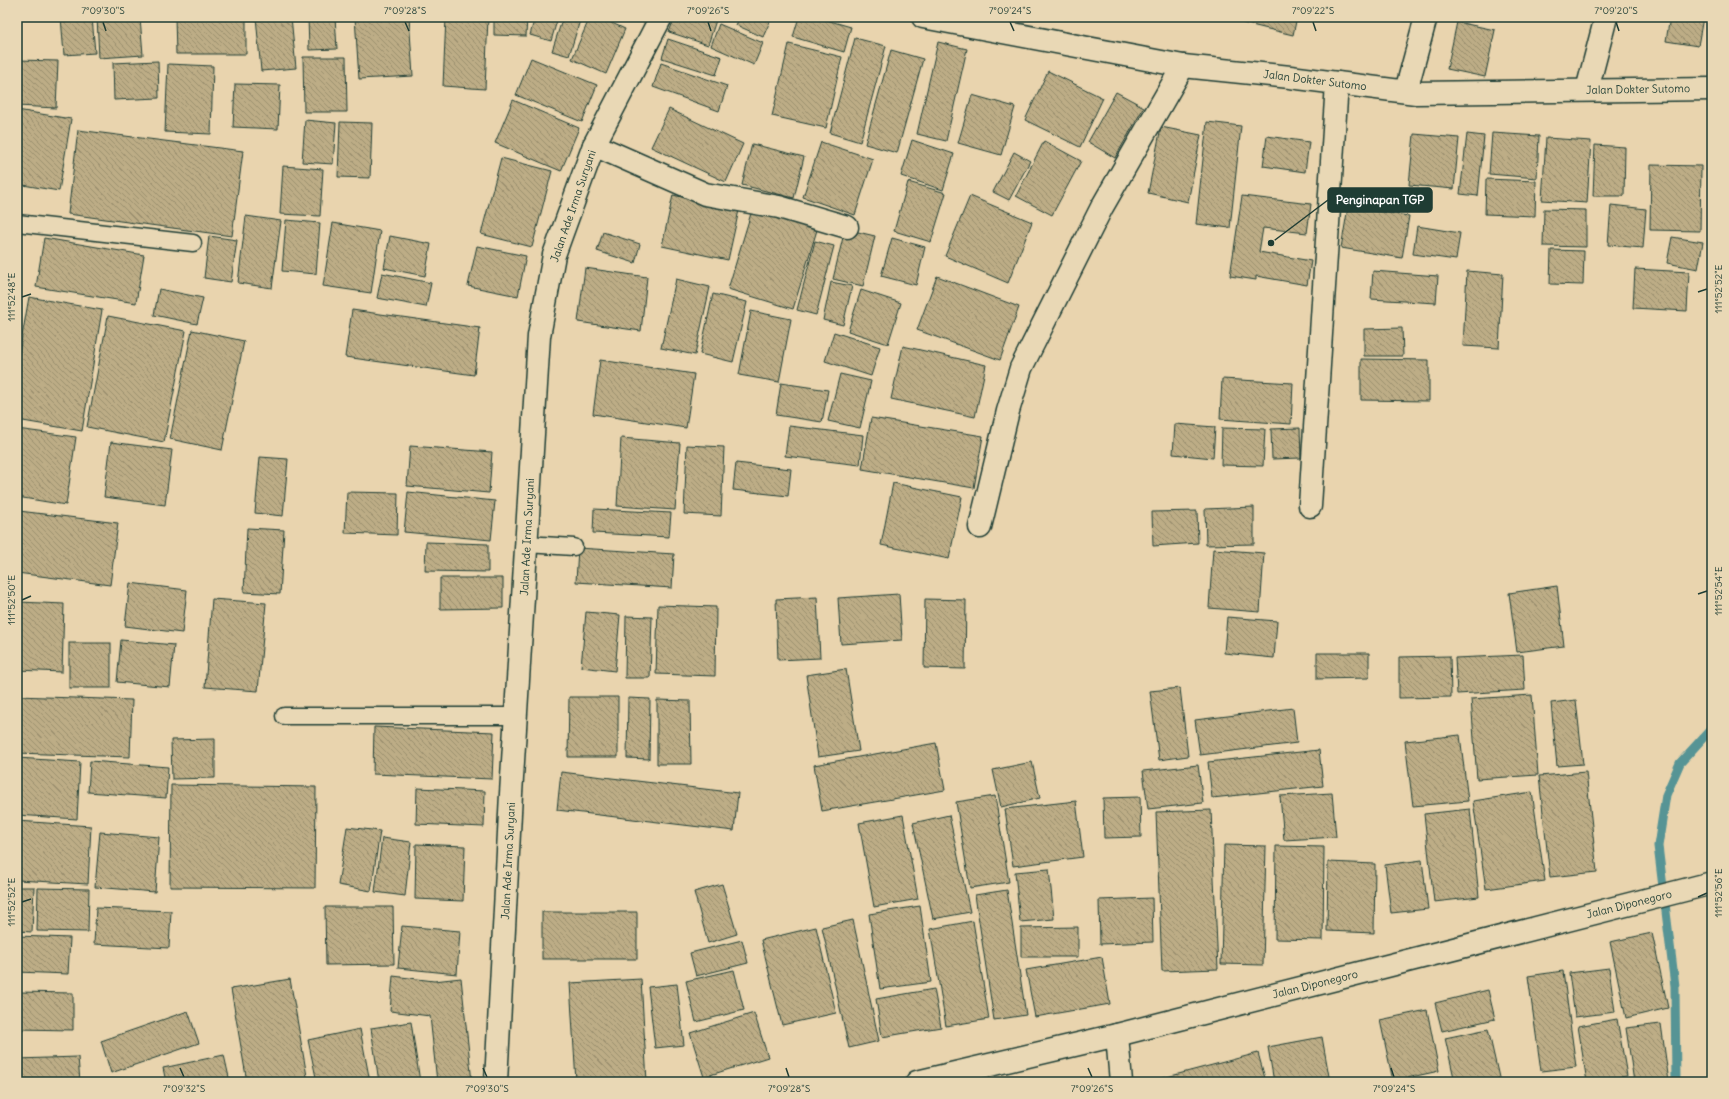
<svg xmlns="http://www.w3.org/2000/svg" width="1729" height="1099" font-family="Delius,sans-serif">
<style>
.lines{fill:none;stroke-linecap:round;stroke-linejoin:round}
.stream{stroke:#579495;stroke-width:9}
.building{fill:url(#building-back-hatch);stroke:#1f3d34}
.service-casing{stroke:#1f3d34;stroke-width:19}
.minor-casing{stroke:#1f3d34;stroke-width:25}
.tertiary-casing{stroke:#1f3d34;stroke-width:25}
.secondary-casing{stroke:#1f3d34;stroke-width:25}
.service{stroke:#e9d8b5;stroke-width:16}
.minor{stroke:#e9d8b5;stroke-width:22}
.tertiary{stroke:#e9d8b5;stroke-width:22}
.secondary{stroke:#e9d8b5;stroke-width:22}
.ticks{fill:none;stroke:#1f3d34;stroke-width:1.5}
.labels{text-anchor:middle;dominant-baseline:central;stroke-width:3;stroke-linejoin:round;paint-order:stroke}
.street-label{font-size:11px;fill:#1f3d34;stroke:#e9d8b5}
.leader{fill:none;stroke:#1f3d34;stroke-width:1.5}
.callout-dot{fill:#1f3d34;stroke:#e9d8b5;stroke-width:1.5}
.callout{fill:#1f3d34;stroke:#1f3d34;stroke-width:1.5}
.callout-label{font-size:12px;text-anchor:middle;font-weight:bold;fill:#fff}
.neatline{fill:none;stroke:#1f3d34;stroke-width:1.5}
.ticks-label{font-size:10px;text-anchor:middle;fill:#1f3d34}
</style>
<defs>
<pattern id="building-back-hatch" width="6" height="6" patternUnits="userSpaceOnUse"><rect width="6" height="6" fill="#bdad86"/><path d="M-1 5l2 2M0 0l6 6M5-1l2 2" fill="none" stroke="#998e6e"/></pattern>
</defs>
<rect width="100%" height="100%" fill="#e9d4ae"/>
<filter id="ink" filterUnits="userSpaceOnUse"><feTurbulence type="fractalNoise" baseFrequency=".025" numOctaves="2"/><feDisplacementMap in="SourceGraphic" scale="8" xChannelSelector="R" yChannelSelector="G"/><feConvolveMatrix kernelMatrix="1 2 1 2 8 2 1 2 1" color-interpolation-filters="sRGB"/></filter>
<g filter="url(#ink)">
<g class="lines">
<polyline class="stream" points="1676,1082 1675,986 1658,846 1666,795 1680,763 1712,728"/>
</g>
<g class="building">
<polygon points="61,17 92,17 95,53 64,55"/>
<polygon points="97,17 140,17 143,55 99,58"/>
<polygon points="175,17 246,17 246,54 176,54"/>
<polygon points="256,17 291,17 296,68 261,71"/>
<polygon points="308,17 335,17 337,49 309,50"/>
<polygon points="355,17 409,17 413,76 359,79"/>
<polygon points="446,17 488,17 485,89 443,86"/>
<polygon points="494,17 527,17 526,36 494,35"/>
<polygon points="535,17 558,17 551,41 530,35"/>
<polygon points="563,17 581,17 569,56 552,51"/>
<polygon points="590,17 599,17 625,29 606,74 572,59"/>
<polygon points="675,17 717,17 708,45 669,32"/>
<polygon points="740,17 772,17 763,37 736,25"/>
<polygon points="799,17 816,17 851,27 844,52 793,37"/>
<polygon points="1244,17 1297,17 1293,35 1243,23"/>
<polygon points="1670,17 1703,17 1698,46 1666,41"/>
<polygon points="1457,22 1495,30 1485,77 1447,69"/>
<polygon points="719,24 763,43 754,65 711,46"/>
<polygon points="855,38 886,46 860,142 830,133"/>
<polygon points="668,39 722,57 716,75 662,58"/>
<polygon points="938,42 967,49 946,141 917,134"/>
<polygon points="789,44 842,57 826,128 772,116"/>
<polygon points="891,50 923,59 897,153 865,144"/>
<polygon points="303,57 346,57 347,112 304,112"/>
<polygon points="531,58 597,85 582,122 516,95"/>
<polygon points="17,60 58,61 56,108 17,106"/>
<polygon points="158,61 159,98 114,100 113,63"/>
<polygon points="661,63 727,86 719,111 653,87"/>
<polygon points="168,64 213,66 211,134 165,132"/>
<polygon points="1048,71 1103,98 1080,147 1025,120"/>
<polygon points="235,84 280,85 278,129 233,127"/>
<polygon points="1116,92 1144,107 1115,158 1088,142"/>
<polygon points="972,95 1015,107 1001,155 958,143"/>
<polygon points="513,100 579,128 561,171 495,143"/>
<polygon points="669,109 743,144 726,182 651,147"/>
<polygon points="17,110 71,119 59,191 17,184"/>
<polygon points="305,120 336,123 333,164 302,162"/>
<polygon points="340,122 372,123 370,178 338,177"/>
<polygon points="1207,122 1241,126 1230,228 1196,224"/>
<polygon points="1161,127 1201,135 1188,202 1148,193"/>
<polygon points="78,130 243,151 232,236 68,214"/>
<polygon points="1492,133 1539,136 1537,178 1489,174"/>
<polygon points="1414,134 1459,138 1454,189 1409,185"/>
<polygon points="1467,134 1484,136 1478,196 1460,194"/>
<polygon points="1267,136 1309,142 1305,172 1263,166"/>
<polygon points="1546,138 1591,141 1587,203 1542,200"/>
<polygon points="912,140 954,154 943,190 901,176"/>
<polygon points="1044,141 1081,161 1052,215 1016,196"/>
<polygon points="821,142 873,159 855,215 803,197"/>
<polygon points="752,144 804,157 794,198 742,185"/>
<polygon points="1595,145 1625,147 1624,196 1593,196"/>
<polygon points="1014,152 1030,161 1009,200 993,192"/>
<polygon points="501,158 552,171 532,247 481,234"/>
<polygon points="1651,165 1701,166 1700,231 1650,230"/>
<polygon points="283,166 323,169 320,216 280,214"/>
<polygon points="1486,179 1536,181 1535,216 1485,214"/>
<polygon points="908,182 946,193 931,242 894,231"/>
<polygon points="673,195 739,210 728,260 662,246"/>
<polygon points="970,196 1032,222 1008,283 945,256"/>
<polygon points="1242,196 1311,204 1307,233 1263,228 1259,252 1311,261 1307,285 1256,276 1256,280 1230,276"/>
<polygon points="1611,205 1646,209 1643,248 1608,245"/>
<polygon points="1348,207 1409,216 1402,258 1341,248"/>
<polygon points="1544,209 1586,210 1586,247 1543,246"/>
<polygon points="752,210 817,230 793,309 728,289"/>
<polygon points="246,216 281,221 272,288 238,283"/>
<polygon points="286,220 320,223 316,274 282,271"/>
<polygon points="333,223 380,231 371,293 323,286"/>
<polygon points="1417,226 1460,233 1456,260 1413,254"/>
<polygon points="845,229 875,236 863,286 833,279"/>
<polygon points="603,232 640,244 635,263 597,251"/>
<polygon points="209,236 237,240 231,282 204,278"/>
<polygon points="390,236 431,244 425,276 384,268"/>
<polygon points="1672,237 1703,242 1698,269 1667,263"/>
<polygon points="44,238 144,255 136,303 36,287"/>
<polygon points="892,238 925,247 916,285 881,276"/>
<polygon points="815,241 834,246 816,315 797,310"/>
<polygon points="477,246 526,256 518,296 468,286"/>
<polygon points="1551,250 1584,251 1583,285 1550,284"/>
<polygon points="585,268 647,277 641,331 578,322"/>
<polygon points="1635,269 1689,272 1687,311 1633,308"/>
<polygon points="1373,271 1438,276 1436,303 1371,299"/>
<polygon points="1467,271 1503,274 1499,348 1463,346"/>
<polygon points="382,273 431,283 426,307 377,298"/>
<polygon points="937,276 1019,307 1000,360 917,330"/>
<polygon points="676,279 710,287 695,355 661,348"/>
<polygon points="831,282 852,286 843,325 823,320"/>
<polygon points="159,289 203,298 197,324 154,315"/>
<polygon points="861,290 901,303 888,344 848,331"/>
<polygon points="713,294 747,302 733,362 700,354"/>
<polygon points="29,297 102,310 82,431 17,420 17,365"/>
<polygon points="352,310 480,328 474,375 345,357"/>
<polygon points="751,311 791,319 779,382 739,375"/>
<polygon points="108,316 186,331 164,442 87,427"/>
<polygon points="1402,328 1403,356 1364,356 1364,329"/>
<polygon points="192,330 244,341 222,450 170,439"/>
<polygon points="834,332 880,347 871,376 825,361"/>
<polygon points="903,346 986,365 975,417 891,399"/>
<polygon points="1361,359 1429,360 1429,401 1361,400"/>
<polygon points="600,360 694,374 686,428 593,414"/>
<polygon points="840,374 871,381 860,428 828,421"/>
<polygon points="1222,379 1293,383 1291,424 1220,419"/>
<polygon points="781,383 828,390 822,422 776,415"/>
<polygon points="871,418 983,436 974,488 862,469"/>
<polygon points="1175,424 1215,427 1213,458 1173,454"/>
<polygon points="789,426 863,435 860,465 785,456"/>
<polygon points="1222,428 1265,429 1263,466 1221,465"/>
<polygon points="1300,428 1301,458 1272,459 1271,429"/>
<polygon points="17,429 76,437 66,505 17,497"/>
<polygon points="621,438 680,443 675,510 617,506"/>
<polygon points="111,442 172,450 165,505 104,497"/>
<polygon points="687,445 724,447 721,516 684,514"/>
<polygon points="410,446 492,452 489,493 407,486"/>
<polygon points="260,457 288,459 283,516 255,513"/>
<polygon points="736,463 791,469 788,496 733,490"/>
<polygon points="893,483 962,497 949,559 881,545"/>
<polygon points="347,492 398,493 397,535 345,533"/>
<polygon points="408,492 495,501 491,540 404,532"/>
<polygon points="1254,507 1254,544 1206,545 1205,509"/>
<polygon points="594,509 671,513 669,537 593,533"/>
<polygon points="19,511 118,523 110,585 17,573 17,528"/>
<polygon points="1197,511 1198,543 1153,546 1152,512"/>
<polygon points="247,528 284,530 280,594 244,592"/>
<polygon points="426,542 488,544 488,572 425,571"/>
<polygon points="578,548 674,554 672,588 576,582"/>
<polygon points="1213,549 1264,553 1260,612 1209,608"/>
<polygon points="440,578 503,578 503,608 440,609"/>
<polygon points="130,583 187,590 182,633 125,626"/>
<polygon points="1557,586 1564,646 1517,652 1509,593"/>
<polygon points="899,594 902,640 841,644 838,598"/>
<polygon points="817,597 820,658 778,660 776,599"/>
<polygon points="212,599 266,603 258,691 205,687"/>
<polygon points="925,599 966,600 965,669 924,668"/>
<polygon points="19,602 64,604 62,672 17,670"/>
<polygon points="658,605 716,607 715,676 656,674"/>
<polygon points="586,612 620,615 615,671 581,667"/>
<polygon points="626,616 652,617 650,678 625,678"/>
<polygon points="1227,617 1277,621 1274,658 1224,653"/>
<polygon points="121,640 174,645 170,687 117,682"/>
<rect x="69" y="643" width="42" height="45"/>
<polygon points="1317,653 1369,653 1369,678 1317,679"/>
<polygon points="1523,655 1525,690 1457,694 1455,658"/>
<polygon points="1450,656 1451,697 1399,698 1399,657"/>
<polygon points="846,669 859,751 818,757 806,675"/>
<polygon points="1180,688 1188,756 1159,760 1150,691"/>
<polygon points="1532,695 1538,775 1477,779 1471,699"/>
<polygon points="17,696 132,700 130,757 17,753"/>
<polygon points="569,697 618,697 618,757 568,757"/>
<polygon points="628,698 650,699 649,759 627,758"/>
<polygon points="657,700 690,701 691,764 657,764"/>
<polygon points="1576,700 1583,764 1557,766 1551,703"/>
<polygon points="1293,708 1297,743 1200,755 1195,720"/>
<polygon points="374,727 494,732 492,779 373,774"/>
<polygon points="1460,735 1468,801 1413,806 1405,741"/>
<polygon points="215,739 215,778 172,779 171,740"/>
<polygon points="936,743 945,790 822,811 814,765"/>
<polygon points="1319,750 1323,786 1212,798 1208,762"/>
<polygon points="17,758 80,762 77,819 17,815"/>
<polygon points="90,761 168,767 166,798 88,792"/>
<polygon points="1032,762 1040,798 1001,807 993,770"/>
<polygon points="1198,765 1203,803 1148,809 1143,771"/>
<polygon points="561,772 738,793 734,831 557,810"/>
<polygon points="1586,772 1597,872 1550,877 1539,776"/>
<polygon points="171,785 316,787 315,888 170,887"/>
<polygon points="417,788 485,791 484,827 416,824"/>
<polygon points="1532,792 1545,881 1486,889 1473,801"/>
<polygon points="1332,793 1336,837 1284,840 1280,796"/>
<polygon points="995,796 1009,882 970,888 956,802"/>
<polygon points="1140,797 1141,837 1104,838 1103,798"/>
<polygon points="1076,801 1083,857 1013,866 1005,809"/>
<polygon points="1470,809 1479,897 1434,902 1424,814"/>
<polygon points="1211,810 1218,969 1162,971 1156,812"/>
<polygon points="903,815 918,899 874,907 859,823"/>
<polygon points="949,815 970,912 933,919 913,823"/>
<polygon points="17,821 91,826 88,884 17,880"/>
<polygon points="347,827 380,831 371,891 338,885"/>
<polygon points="100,832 159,837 155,892 95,887"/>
<polygon points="382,838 411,842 405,896 375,892"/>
<polygon points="416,844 465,846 463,901 415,899"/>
<polygon points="1224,845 1266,846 1263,965 1221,964"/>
<polygon points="1276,846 1324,847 1323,940 1275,939"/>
<polygon points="1422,860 1428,909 1391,913 1385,865"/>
<polygon points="1328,862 1375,864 1374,933 1327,931"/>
<polygon points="1049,869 1054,919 1020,922 1015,872"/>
<polygon points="722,884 737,934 708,943 694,892"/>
<polygon points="17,887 34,887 32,932 17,931"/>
<polygon points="38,888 89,889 88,932 37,931"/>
<polygon points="1007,890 1026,1015 994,1020 975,895"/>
<polygon points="1152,898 1153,942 1100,944 1099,900"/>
<polygon points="920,906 931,982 880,989 869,914"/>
<polygon points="325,907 393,907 394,964 326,965"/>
<polygon points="96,908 171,911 169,948 94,944"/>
<rect x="542" y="912" width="95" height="47"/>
<polygon points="853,920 879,1041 849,1048 822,927"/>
<polygon points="973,921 989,1019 946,1026 930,929"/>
<polygon points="402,926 460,931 457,974 398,968"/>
<polygon points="816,927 836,1013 782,1025 761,940"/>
<polygon points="1078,927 1078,957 1021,957 1021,928"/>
<polygon points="1652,933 1668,1008 1626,1018 1610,942"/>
<polygon points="17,936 70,938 68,974 17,972"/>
<polygon points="742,940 748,963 696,976 690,953"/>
<polygon points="1102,957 1110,1004 1035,1017 1026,970"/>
<polygon points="1609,968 1615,1012 1575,1017 1569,973"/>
<polygon points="734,970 744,1010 696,1022 686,981"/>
<polygon points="1563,971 1576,1067 1541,1071 1528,976"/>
<polygon points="393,976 434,981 461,978 472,1082 437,1082 430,1016 390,1011"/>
<polygon points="290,979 308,1082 247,1082 231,989"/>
<polygon points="641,979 647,1082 576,1082 570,983"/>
<polygon points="677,984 684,1045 655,1048 648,987"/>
<polygon points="934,989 941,1027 882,1037 876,999"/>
<polygon points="1488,990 1495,1019 1442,1031 1435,1003"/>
<polygon points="17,992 73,993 73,1030 17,1029"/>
<polygon points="1427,1010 1439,1071 1393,1081 1380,1020"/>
<polygon points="188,1011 199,1043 111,1073 101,1041"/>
<polygon points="754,1013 768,1057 704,1077 690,1033"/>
<polygon points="1617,1019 1627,1076 1587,1082 1578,1026"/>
<polygon points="411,1022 420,1082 379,1082 371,1028"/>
<polygon points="1661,1024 1669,1082 1634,1082 1626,1028"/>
<polygon points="360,1029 370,1082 317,1082 308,1040"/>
<polygon points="1488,1029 1500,1082 1455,1082 1445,1038"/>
<polygon points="1322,1037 1330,1082 1274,1082 1268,1047"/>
<polygon points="1258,1053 1266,1082 1148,1082"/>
<polygon points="224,1055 230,1082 166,1082 163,1068"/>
<polygon points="78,1057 80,1082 17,1082 17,1059"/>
<polygon points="1447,1077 1448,1082 1422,1082"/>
</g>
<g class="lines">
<g class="service-casing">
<g id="service">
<polyline points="17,223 193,243"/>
<polyline points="526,544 574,547"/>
<polyline points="284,716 516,716"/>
</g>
</g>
<g class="minor-casing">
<g id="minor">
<polyline points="1587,90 1606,17"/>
<polyline points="1406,91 1426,17"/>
<polyline points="594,145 705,194 779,207 847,227"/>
<polyline points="1310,506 1337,83"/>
<polyline points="980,527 1008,411 1021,368 1102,207 1183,66"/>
<polyline points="1117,1035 1121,1082"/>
</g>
</g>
<g class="tertiary-casing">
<polyline id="tertiary" points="496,1082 511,794 539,336 554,255 594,145 661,17"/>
</g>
<g class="secondary-casing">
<g id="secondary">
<polyline points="923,17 1183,66 1290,77 1416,93 1712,89"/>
<polyline points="917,1082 1117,1035 1712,883"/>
</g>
</g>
<use href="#service" class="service"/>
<use href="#minor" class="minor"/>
<use href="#tertiary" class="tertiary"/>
<use href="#secondary" class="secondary"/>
</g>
</g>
<path class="ticks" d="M103,22L106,31M405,22L409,31M708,22L711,31M1010,22L1014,31M1313,22L1316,31M1616,22L1619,31M1698,292L1707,289M22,297L31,294M1698,594L1707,591M22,600L31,596M1698,897L1707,893M22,902L31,899M180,1068L184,1077M483,1068L487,1077M786,1068L789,1077M1088,1068L1092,1077M1391,1068L1394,1077"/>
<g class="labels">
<g class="street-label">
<text transform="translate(1315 80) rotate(7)">Jalan Dokter Sutomo</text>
<text transform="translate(1638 89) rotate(-1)">Jalan Dokter Sutomo</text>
<text transform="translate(573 206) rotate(-71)">Jalan Ade Irma Suryani</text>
<text transform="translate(527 537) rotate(-87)">Jalan Ade Irma Suryani</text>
<text transform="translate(508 861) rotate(-87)">Jalan Ade Irma Suryani</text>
<text transform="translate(1629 904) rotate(-14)">Jalan Diponegoro</text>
<text transform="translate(1315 984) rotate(-14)">Jalan Diponegoro</text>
</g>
</g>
<path class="leader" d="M1271 243L1328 200"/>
<circle class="callout-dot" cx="1271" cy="243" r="4"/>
<rect class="callout" x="1328" y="188" width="104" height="24" rx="4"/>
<g class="callout-label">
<text x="1380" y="204">Penginapan TGP</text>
</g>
<rect width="1729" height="1099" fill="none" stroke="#e9d8b5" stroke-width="44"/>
<rect x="22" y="22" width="1685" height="1055" class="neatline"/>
<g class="ticks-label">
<text x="103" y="14">7°09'30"S</text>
<text x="405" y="14">7°09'28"S</text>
<text x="708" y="14">7°09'26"S</text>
<text x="1010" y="14">7°09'24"S</text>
<text x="1313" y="14">7°09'22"S</text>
<text x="1616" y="14">7°09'20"S</text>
<text transform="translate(1718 289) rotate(-90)" y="4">111°52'52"E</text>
<text transform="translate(11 297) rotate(-90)" y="4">111°52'48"E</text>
<text transform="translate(1718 591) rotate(-90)" y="4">111°52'54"E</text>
<text transform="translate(11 600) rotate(-90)" y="4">111°52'50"E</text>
<text transform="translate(1718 893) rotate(-90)" y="4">111°52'56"E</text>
<text transform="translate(11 902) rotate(-90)" y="4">111°52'52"E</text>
<text x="184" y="1092">7°09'32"S</text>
<text x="487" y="1092">7°09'30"S</text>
<text x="789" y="1092">7°09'28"S</text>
<text x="1092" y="1092">7°09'26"S</text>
<text x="1394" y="1092">7°09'24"S</text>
</g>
</svg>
